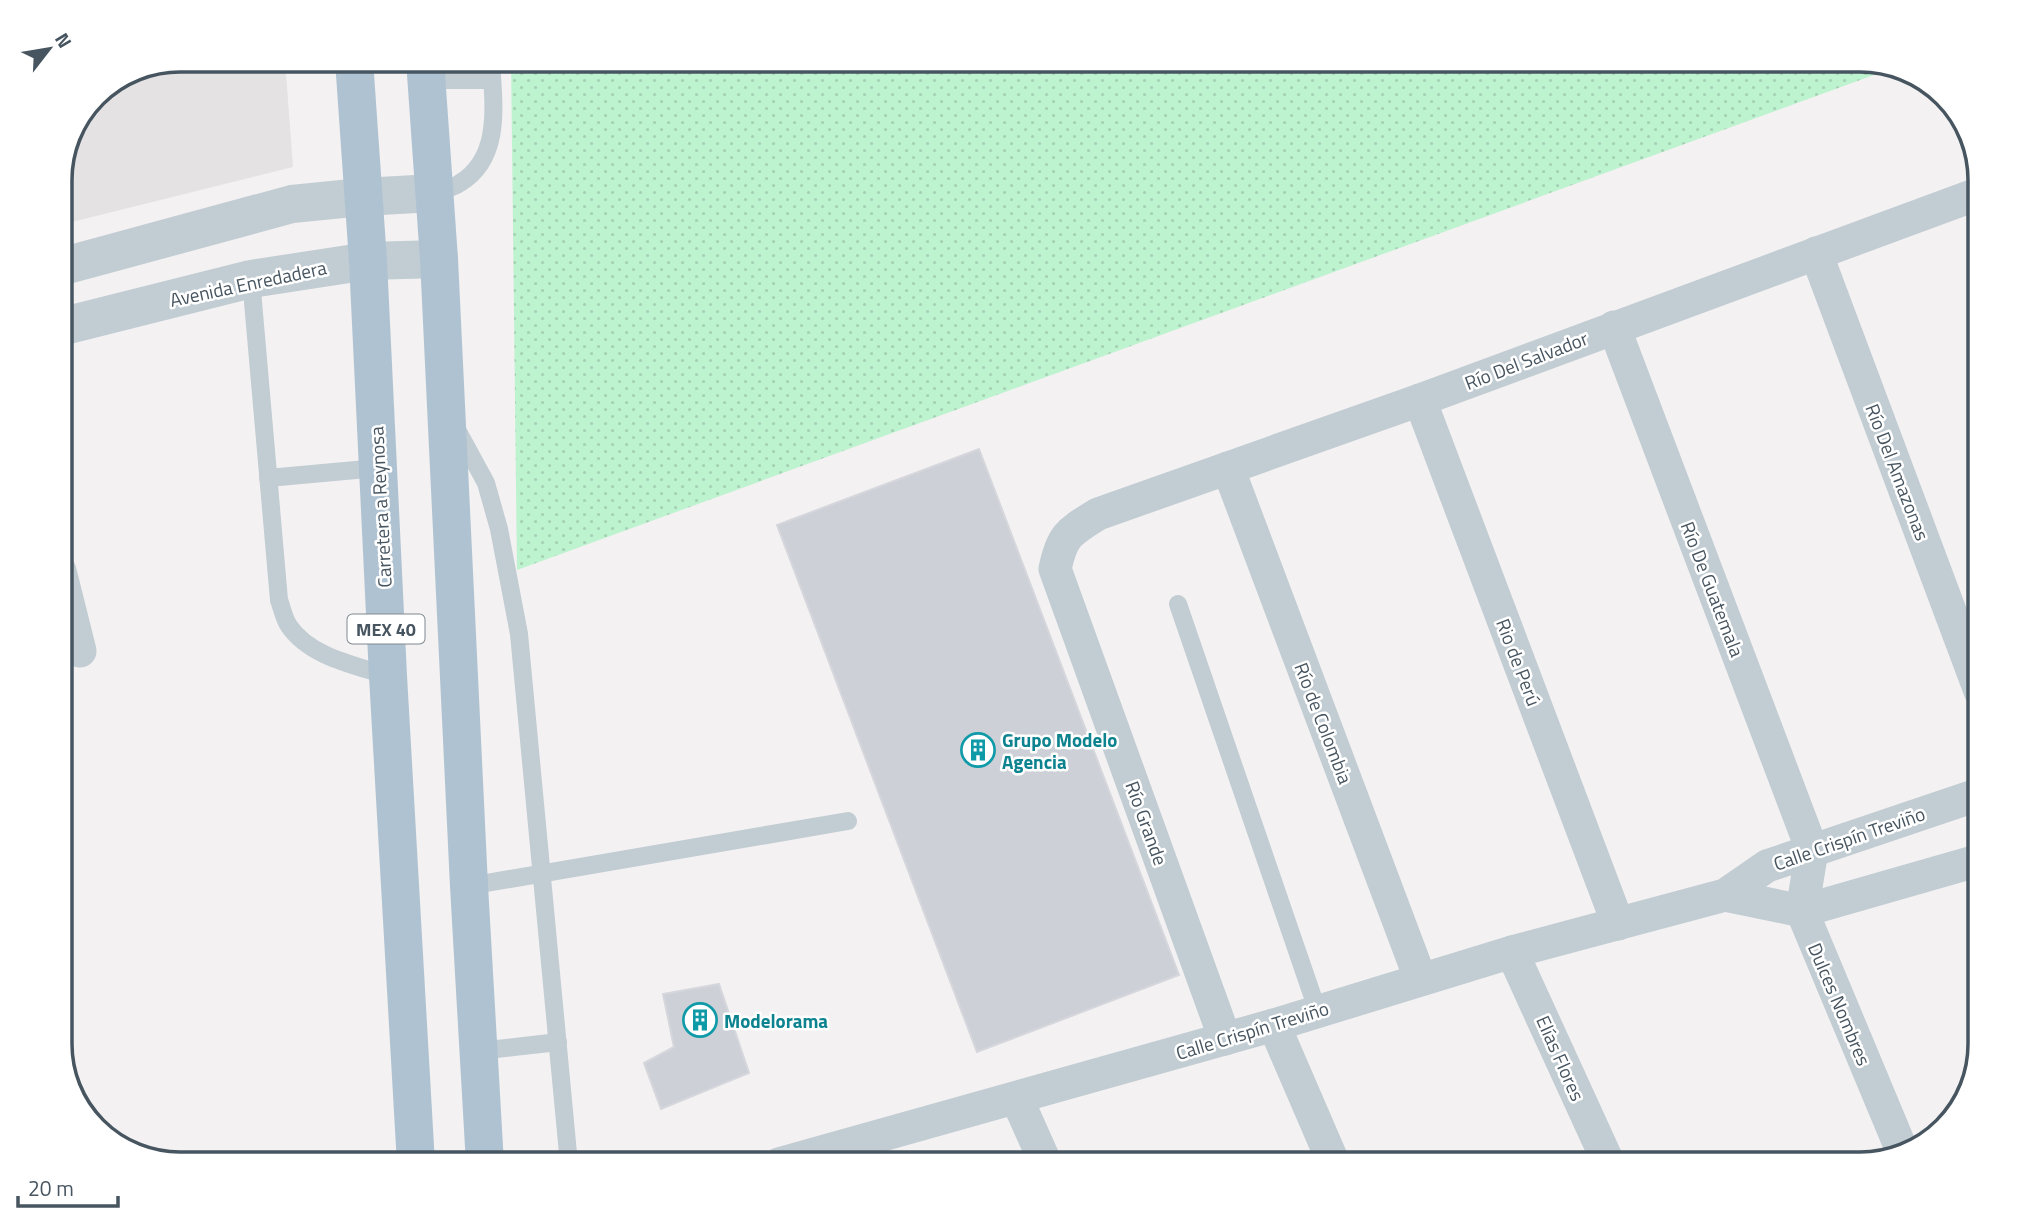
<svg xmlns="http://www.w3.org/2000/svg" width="2040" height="1224" font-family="'Titillium Web',sans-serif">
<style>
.education{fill:#e5e2e3}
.grass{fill:url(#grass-dots)}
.building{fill:#cdd0d6;stroke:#d5d7dd;stroke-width:2}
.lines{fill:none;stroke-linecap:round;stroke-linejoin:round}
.service{stroke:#c1ccd3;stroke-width:18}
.minor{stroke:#c1ccd3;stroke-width:33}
.tertiary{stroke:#c1ccd3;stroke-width:38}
.primary{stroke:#afc2d1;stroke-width:38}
.labels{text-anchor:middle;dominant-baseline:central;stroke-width:5;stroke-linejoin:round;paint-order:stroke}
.shield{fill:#fff;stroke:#7e8890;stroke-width:2}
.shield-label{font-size:18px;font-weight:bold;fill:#475560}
.street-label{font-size:19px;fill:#475560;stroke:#fff}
.culture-label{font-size:19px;font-weight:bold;fill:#0d838f;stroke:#fff;text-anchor:start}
.rim{fill:none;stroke:#475560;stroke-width:3.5}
</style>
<defs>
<pattern id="grass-dots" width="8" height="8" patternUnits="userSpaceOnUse" patternTransform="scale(1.75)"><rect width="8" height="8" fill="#bef3d0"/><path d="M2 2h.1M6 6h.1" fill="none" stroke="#a5d2b5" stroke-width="1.8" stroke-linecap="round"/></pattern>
</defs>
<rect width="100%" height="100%" fill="#f3f1f1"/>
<polygon class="education" points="180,60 285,60 293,167 60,225 60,172 95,94 134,69"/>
<polygon class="grass" points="511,60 1860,60 1893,68 517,570"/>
<g class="building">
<polygon points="979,449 1179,975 977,1052 777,525"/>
<polygon points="719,984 749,1073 661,1109 644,1063 674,1047 663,994"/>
</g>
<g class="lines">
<g class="service">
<polyline points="426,80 492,80"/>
<path d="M434,193C443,190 453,188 460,183C503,157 493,101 491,60"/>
<path d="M251,279L279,600C282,608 284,619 289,626C310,657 355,665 388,676"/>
<polyline points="455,426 486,483 499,529 519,634 569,1164"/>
<polyline points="268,478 378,468"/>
<polyline points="1178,604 1318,1012"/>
<polyline points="469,886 848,821"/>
<polyline points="479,1051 558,1042"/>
</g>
<g class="minor">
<polyline points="1816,253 1980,691"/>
<polyline points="1614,327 1812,850 1802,911 1903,1153"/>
<polyline points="1420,400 1618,924"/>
<polyline points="1228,468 1420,978"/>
<polyline points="60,571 80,651"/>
<polyline points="1725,895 1802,911 1980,860"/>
<polyline points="1512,952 1609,1164"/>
<polyline points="1274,1025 1334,1164"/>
<path d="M1225,1039L1055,569C1062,535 1069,532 1098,514L1420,400L1980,193"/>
<polyline points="1017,1099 1046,1164"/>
<polyline points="779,1164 1274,1025 1512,952 1725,895 1767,866 1980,794"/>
</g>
<g class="tertiary">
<polyline points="60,267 292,204 362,197 434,193"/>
<polyline points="60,327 251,279 368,261 439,259"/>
</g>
<g class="primary">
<polyline points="354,60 368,261 388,676 416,1164"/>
<polyline points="425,60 439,259 469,886 485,1164"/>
</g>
</g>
<defs>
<g id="building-ring" transform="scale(1.75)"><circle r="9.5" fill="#fff" stroke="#0f9aa8" stroke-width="1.5"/><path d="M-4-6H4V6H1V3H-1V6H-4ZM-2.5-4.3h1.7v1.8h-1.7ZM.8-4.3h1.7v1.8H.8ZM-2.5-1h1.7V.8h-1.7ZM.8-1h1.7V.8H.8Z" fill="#0f9aa8"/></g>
</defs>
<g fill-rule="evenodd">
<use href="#building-ring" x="978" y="750"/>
<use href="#building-ring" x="700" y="1020"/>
</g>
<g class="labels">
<rect class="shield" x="347.5" y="614.5" width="77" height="29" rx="5"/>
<g class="shield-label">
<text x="386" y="629">MEX 40</text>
</g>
<g class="street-label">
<text transform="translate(248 283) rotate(-12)">Avenida Enredadera</text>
<text transform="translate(1526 360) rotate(-21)">Río Del Salvador</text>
<text transform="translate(1898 472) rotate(69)">Río Del Amazonas</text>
<text transform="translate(380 507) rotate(-93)">Carretera a Reynosa</text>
<text transform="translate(1713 589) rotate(69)">Río De Guatemala</text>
<text transform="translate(1519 662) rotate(69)">Rio de Perú</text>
<text transform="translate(1324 723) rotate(69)">Río de Colombia</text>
<text transform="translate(1147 823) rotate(70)">Río Grande</text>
<text transform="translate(1849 838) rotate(-19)">Calle Crispín Treviño</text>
<text transform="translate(1840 1004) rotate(67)">Dulces Nombres</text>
<text transform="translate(1252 1030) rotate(-17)">Calle Crispín Treviño</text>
<text transform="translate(1561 1058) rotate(66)">Elías Flores</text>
</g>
<g class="culture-label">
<text x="1002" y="739">Grupo Modelo<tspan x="1002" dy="22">Agencia</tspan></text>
<text x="724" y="1020">Modelorama</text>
</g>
</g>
<path d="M0 0H2040V1224H0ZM180 72H1860A108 108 0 0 1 1968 180V1044A108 108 0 0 1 1860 1152H180A108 108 0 0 1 72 1044V180A108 108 0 0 1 180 72Z" fill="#fff" fill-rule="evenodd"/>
<path class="rim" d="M180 72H1860A108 108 0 0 1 1968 180V1044A108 108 0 0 1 1860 1152H180A108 108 0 0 1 72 1044V180A108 108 0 0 1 180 72Z"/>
<g transform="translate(49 49) rotate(59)" stroke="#ffffff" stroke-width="5" paint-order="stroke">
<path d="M0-5L12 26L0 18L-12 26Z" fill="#475560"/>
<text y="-10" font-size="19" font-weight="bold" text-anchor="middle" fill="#475560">N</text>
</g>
<path d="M18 1196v10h100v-10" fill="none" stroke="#475560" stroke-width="3.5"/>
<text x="28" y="1196" font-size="21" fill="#475560" stroke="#ffffff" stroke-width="5" paint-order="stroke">20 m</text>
</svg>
